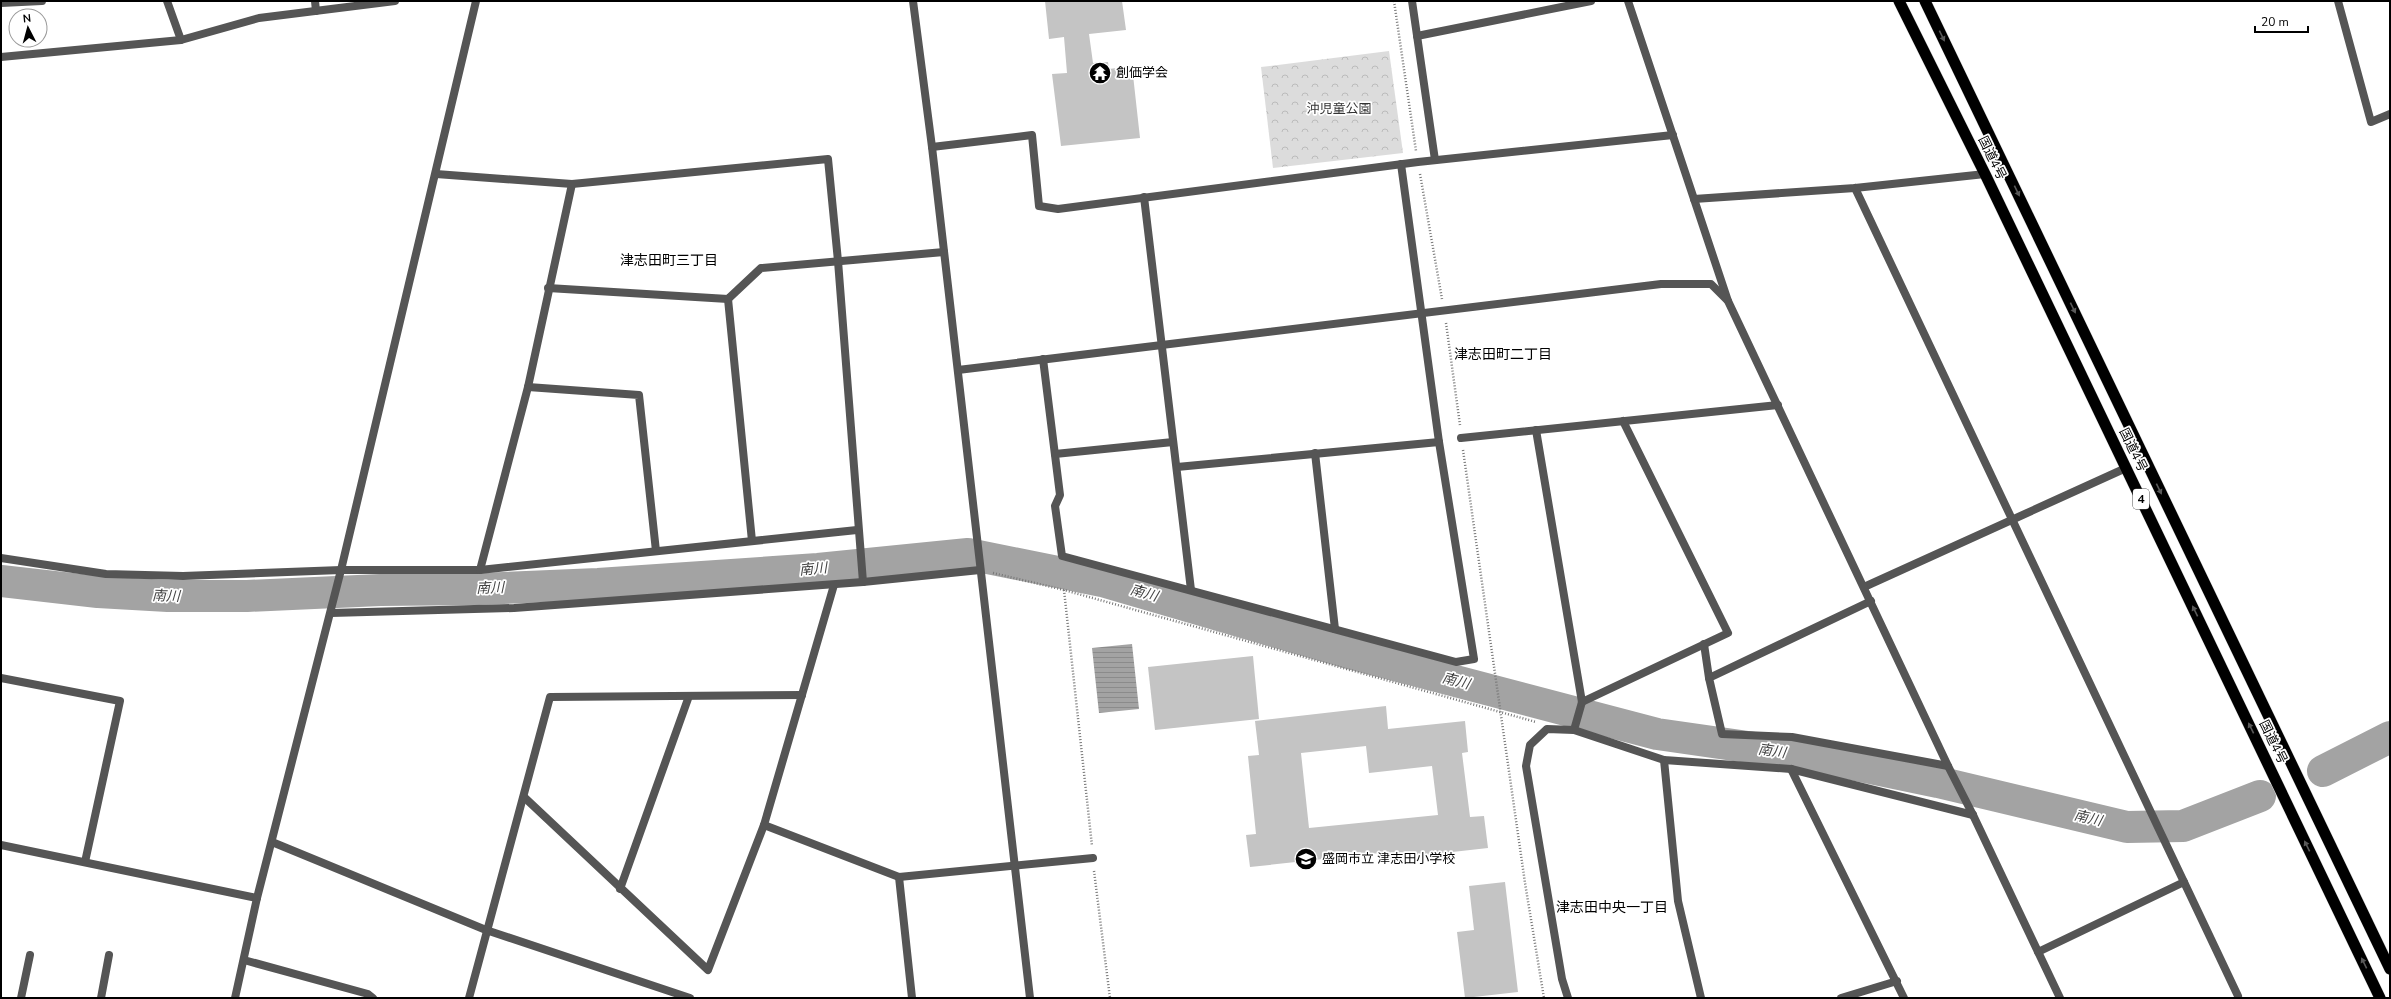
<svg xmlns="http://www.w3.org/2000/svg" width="2391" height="999" font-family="'Nunito Sans','Noto Sans JP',sans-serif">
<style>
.forest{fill:url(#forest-crowns)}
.water{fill:url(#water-rules)}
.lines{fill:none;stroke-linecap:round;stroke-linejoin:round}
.river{stroke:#a3a3a3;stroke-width:32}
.building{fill:#c4c4c4;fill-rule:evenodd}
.trunk-casing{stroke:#dbdbdb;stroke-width:12}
.path{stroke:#777;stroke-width:2.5;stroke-dasharray:1 2;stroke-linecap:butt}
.service{stroke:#555;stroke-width:8}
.minor{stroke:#555;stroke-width:8}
.tertiary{stroke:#555;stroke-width:8}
.trunk{stroke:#000;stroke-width:11}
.oneway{fill:#595959}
.labels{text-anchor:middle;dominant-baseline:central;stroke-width:3.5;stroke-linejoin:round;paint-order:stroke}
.shield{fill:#fff;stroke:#4c4c4c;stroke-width:1}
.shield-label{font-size:12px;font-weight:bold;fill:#000}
.poi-label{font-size:13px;fill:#000;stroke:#fff;text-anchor:start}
.park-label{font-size:13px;fill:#333;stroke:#fff}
.street-label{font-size:13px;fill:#000;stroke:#fff}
.neighbourhood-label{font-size:14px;fill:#000;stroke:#fff}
.water-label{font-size:14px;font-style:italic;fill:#444;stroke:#fff}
</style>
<defs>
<pattern id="forest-crowns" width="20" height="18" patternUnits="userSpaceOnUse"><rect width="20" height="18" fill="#dcdcdc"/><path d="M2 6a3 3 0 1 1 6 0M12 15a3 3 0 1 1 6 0" fill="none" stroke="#bbb"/></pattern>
<pattern id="water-rules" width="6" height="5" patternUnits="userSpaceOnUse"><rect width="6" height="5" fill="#a3a3a3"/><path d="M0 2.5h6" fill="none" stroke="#8b8b8b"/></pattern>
</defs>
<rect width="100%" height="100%" fill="#fff"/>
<polygon class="forest" points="1389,51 1403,153 1273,168 1261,67"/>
<polygon class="water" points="1132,644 1139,709 1099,713 1092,648"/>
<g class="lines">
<g class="river">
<polyline points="1,581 98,592 168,596 247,596 380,590 478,589 598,584 818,569 968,554 1102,581 1345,652 1657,734 1818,757 1938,782 2127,827 2183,826 2260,796"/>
<polyline points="2323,771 2390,737"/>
</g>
</g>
<g class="building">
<polygon points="1045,1 1122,1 1126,30 1089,34 1093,63 1108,62 1109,69 1132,66 1140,138 1061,146 1052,74 1067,73 1064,37 1049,39"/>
<polygon points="1253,656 1259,719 1155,730 1148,667"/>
<path d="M1386,706L1388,729L1465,721L1468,752L1462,753L1470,817L1484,816L1488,848L1390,859L1389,852L1250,867L1246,835L1256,834L1248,756L1259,755L1255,721ZM1366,746L1369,773L1432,766L1438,815L1309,828L1301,753Z"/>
<polygon points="1505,882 1518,992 1465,998 1457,932 1474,930 1469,886"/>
</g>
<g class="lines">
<g class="trunk-casing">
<g id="trunk">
<polyline points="1899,1 1985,174 2380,998"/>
<polyline points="1925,1 2390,969"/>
</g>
</g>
<g class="path">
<polyline points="1394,1 1416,151"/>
<polyline points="1420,174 1442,299"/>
<polyline points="1446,323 1460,425"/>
<polyline points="1463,450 1525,883 1544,998"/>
<polyline points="993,573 1064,590 1536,722"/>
<polyline points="1064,590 1092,846"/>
<polyline points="1094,871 1110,998"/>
</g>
<g class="service">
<polyline points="21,998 30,955"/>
<polyline points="101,998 109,955"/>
</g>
<g class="minor">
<polyline points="167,1 181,40"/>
<polyline points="315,1 316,11"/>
<polyline points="1412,1 1435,160"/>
<polyline points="1628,1 1728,301"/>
<polyline points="2338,1 2371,122 2390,114"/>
<polyline points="1,3 42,1"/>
<polyline points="1417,36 1591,1"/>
<polyline points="932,147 1032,135 1039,206 1058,209 1418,162 1673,135"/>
<polyline points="436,174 572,184 828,159 838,261 863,582"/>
<polyline points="1855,188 2238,996"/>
<polyline points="1144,197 1191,590"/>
<polyline points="1694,199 1855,188 1985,174"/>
<polyline points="548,288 728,299 761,268 944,252"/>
<polyline points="728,299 752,541"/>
<polyline points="1043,359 1060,495 1055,506 1062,556 1456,662 1474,659 1439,442 1401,164"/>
<polyline points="528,387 639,395 656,551"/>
<polyline points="1536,430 1582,702 1574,730"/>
<polyline points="1461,438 1778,405"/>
<polyline points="1315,453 1335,629"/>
<polyline points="1055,454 1173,442"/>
<polyline points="1177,467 1439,442"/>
<polyline points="1,558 106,574 183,576 341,570 480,570 528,387 572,184"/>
<polyline points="480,570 857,530"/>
<polyline points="1864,587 2126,468"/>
<polyline points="1871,601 1709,678 1722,734 1792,737 1948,766 1973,815"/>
<polyline points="331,613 514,608 863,582 980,570"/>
<polyline points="1704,644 1709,678"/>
<polyline points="1,678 120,701 85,862"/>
<polyline points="1582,702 1728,633 1623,421"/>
<polyline points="1664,760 1678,901 1701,998"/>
<polyline points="1791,769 1904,998"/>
<polyline points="524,797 708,970 764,825 834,585"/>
<polyline points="764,825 899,877 1093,858"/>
<polyline points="272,842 486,930 690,998"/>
<polyline points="1,845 257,898"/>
<polyline points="899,877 912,998"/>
<polyline points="620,889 689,696"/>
<polyline points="2038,952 2184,882"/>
<polyline points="244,960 368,994 373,998"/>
<polyline points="469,998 550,697 802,695"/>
<polyline points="1568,998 1562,979 1526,766 1530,745 1547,729 1574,730 1664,760 1791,769 1973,815"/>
<polyline points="1841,998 1897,981"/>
</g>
<g class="tertiary">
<polyline points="913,1 932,147 1030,998"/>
<polyline points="1,57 181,40 259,18 395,1"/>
<polyline points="958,370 1661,284 1711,284 1728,301 1948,766"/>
<polyline points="1973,815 2060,998"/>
<polyline points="235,998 257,898 341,570 476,1"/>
</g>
<use href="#trunk" class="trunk"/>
</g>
<defs><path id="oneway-solid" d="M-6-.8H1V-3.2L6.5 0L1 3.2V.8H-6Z"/></defs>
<g class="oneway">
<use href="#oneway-solid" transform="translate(1942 36) rotate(64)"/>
<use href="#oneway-solid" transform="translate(2017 191) rotate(64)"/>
<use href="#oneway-solid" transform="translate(2073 308) rotate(64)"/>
<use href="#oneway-solid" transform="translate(2159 489) rotate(64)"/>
<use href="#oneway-solid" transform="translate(2195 611) rotate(-116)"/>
<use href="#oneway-solid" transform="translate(2251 728) rotate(-116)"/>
<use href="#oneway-solid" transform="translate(2307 846) rotate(-116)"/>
<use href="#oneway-solid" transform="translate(2364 963) rotate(-116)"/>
</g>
<defs>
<g id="temple-disc" transform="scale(1.15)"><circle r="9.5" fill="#000" stroke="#fff"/><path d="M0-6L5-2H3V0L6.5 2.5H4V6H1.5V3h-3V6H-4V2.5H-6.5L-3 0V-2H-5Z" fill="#fff"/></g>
<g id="school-disc" transform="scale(1.15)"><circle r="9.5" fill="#000" stroke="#fff"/><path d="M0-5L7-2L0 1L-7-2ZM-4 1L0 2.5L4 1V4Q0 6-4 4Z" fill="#fff"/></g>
</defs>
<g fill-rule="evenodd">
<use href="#temple-disc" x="1100" y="73"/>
<use href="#school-disc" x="1306" y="859"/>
</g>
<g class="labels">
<rect class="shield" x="2133" y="489" width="16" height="20" rx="3"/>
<g class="shield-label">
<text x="2141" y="499">4</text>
</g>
<g class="poi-label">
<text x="1116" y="73">創価学会</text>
<text x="1322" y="859">盛岡市立 津志田小学校</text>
</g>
<g class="park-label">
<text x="1339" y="109">沖児童公園</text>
</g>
<g class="street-label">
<text transform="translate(1992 158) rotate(64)">国道4号</text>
<text transform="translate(2133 450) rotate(64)">国道4号</text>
<text transform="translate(2273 742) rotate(64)">国道4号</text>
</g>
<g class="neighbourhood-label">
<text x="669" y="260">津志田町三丁目</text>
<text x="1503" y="354">津志田町二丁目</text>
<text x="1612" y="907">津志田中央一丁目</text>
</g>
<g class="water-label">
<text transform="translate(813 569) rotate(-5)">南川</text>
<text transform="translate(490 588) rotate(-2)">南川</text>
<text transform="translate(1144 593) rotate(16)">南川</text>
<text transform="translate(166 596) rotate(2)">南川</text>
<text transform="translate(1456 681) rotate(15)">南川</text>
<text transform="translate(1772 751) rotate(8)">南川</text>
<text transform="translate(2088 818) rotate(13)">南川</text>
</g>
</g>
<rect width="2391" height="999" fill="none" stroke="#000000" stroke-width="4"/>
<g transform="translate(28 28) rotate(354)"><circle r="19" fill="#ffffff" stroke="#999999"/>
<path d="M0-3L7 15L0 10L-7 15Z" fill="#000000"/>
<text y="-6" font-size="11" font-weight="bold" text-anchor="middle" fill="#000000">N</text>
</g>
<path d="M2255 26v6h53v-6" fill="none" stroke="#000000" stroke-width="2"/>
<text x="2261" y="26" font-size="12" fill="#000000" stroke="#ffffff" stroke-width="3" paint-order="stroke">20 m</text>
</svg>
